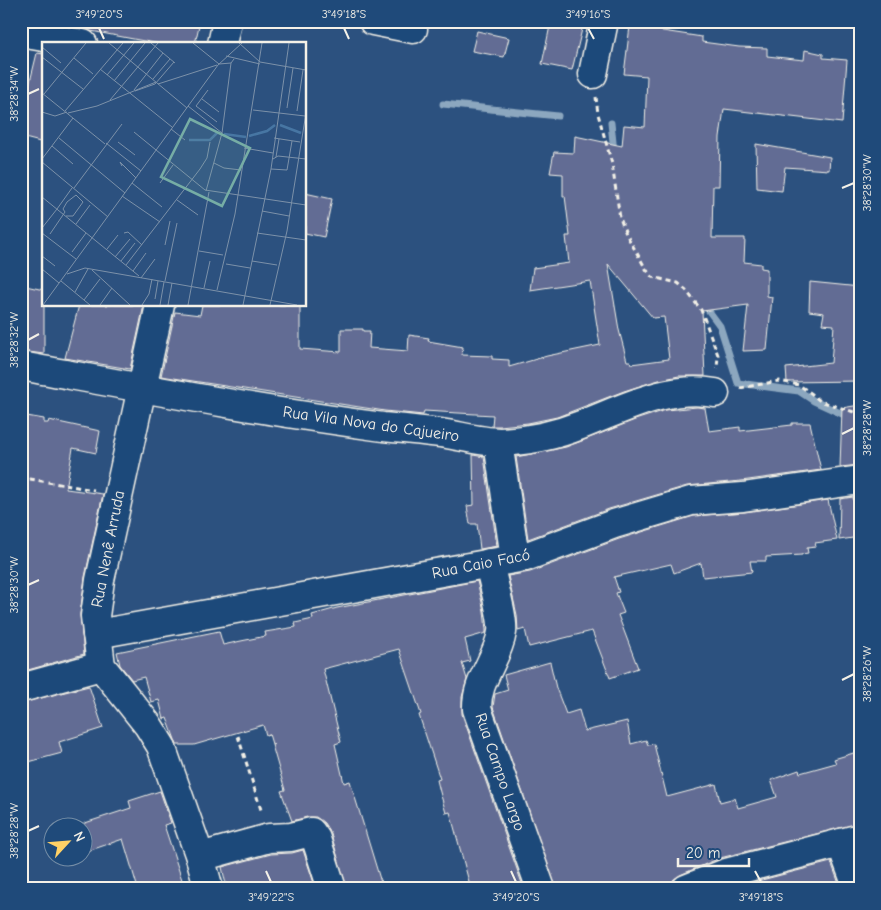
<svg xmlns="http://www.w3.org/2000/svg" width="881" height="910" font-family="'Comic Neue',sans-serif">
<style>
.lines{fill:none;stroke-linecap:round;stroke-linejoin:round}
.stream{stroke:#8ca7bf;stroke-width:7}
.building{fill:#626c94;stroke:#f4f1e8;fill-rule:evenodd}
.minor-casing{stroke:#f4f1e8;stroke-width:31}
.path{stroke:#f4f1e8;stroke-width:3;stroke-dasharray:5 4;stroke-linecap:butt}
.minor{stroke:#1f4a7a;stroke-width:28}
.ticks{fill:none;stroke:#f4f1e8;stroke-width:2}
.labels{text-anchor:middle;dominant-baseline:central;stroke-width:4.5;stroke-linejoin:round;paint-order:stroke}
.street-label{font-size:16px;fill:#f4f1e8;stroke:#1f4a7a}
.inset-river{fill:none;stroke:#4776a3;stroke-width:2.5}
.inset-road{fill:none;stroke:#7c91a9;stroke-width:1}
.view{fill:#76ada5;fill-opacity:0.15;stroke:#76ada5;stroke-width:2.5}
.inset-edge{fill:none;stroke:#f4f1e8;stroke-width:2.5}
.neatline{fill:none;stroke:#f4f1e8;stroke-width:2}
.ticks-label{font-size:12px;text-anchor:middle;fill:#f4f1e8}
</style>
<rect width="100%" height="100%" fill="#2c517f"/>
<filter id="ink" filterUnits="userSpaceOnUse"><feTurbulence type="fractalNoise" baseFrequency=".02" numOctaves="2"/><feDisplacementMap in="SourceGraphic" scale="10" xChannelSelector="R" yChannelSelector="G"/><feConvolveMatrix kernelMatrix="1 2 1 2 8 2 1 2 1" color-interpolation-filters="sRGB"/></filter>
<g filter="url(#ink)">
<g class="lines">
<g class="stream">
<polyline points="443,104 558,116"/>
<polyline points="611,123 614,152"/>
<polyline points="703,303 720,326 738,383 799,391 814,401 851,418"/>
</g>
</g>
<g class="building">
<polygon points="89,21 200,21 195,44 160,44 91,31 88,30"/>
<polygon points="551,21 584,21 572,70 542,64"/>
<path d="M630,26L702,37V42L739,47L767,48V56L804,60L805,50L823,54V58L847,60L842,123L724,109L720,137L719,186H713L712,238H745L744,262L761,264V268L767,269V296L772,297L767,350L743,351L748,305L702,311L705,376H679L659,380L624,391L557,417L528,423L500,426H492L493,415L424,411L423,415L385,411L161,376L175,312L200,315L202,305H300V349L341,352V329H363V331H370L369,348L408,351L409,335L429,338L428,341L463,347L462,355L492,356V359L509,360V367L547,356L600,345L590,281L530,290L533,268L569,263L566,236H570L565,196H563V174L550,173L554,152L574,153L575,136L622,146L624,125L645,127L647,76L624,74ZM608,264L653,318L664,317L669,359L631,364L630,361H627L619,330Z"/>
<polygon points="477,31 509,38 504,57 472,51"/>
<polygon points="37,53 44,54 44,143 21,137 21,88 28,90"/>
<polygon points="756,144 830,157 829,170 785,167 782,191 757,188"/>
<polygon points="305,193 332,199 324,237 305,233"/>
<polygon points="810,282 860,287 860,381 787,382 786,368 831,363 834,325 822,324 824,313 809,311"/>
<polygon points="21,285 44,290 44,354 21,351"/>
<polygon points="79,305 144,305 130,369 65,358"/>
<polygon points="860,405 860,465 840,467 842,408"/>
<polygon points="697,407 705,408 709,431 740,427 740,431 792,425 792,423 810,423 821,470 741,481 687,486 609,509 528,539 516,457 566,447 635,420 666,410"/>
<polygon points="21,415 44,419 44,423 48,423 49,420 100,431 96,453 73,448 66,489 103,494 85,577 80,614 84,654 21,672"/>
<polygon points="473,455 484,457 497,546 480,549 477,524 470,524 467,506 474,505"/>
<polygon points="853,497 860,537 839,540 840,499"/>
<polygon points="828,500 837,540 815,543 816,547 807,548 808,553 802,554 802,555 766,557 766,561 750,561 752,572 703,577 701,563 674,573 671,564 614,577 619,592 616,593 624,613 618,615 638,668 610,678 592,631 529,647 525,629 518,631 517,615 508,576 530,572 619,539 694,516 745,512"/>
<polygon points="477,581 484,611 486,630 486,633 465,639 470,661 462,663 467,679 462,697 462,714 524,889 471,889 450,812 446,813 440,792 437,780 440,779 419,715 421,714 399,649 323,669 341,742 335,744 344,783 350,781 383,889 347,889 331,834 324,823 316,817 307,817 292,821 281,791 285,790 272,745 274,744 272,744 269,734 266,735 263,725 194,745 177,745 167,718 164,719 159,700 151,702 144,677 132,680 120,665 117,652 219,631 223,645 241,641 266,636 265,632 296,627 295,623 313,619 312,615 337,608"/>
<polygon points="550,662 556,688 566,714 579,710 585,731 627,721 631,744 646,740 648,745 654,744 667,797 716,784 720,802 735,798 738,808 777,797 771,780 799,770 800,773 836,763 834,759 860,751 860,823 720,858 680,875 673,880 671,889 556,889 493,707 495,694 508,690 504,675"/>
<polygon points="89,686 103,728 59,742 62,753 21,764 21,703"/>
<polygon points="160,791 171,823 164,825 185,889 138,889 123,839 82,853 82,824 131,808 129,801"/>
<polygon points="303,850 316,889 227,889 222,867 271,854 292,853"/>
<polygon points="831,862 841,889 729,889 731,888"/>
</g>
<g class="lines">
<g class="minor-casing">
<g id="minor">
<polyline points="373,21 413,29"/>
<polyline points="21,33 83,44"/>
<polyline points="222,44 227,21"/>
<polyline points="593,74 604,21"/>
<polyline points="160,305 100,580 95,616 101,666 148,725 161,746 200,857 209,889"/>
<path d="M21,366C142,388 262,411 383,427C405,429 426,431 447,434C464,437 483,442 500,442C527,441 556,435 581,425C623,409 668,384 715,393"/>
<polyline points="498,442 515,558"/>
<path d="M489,563C492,579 504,618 502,632C498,659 476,680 477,709L541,889"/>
<polyline points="97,634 525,557 614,524 691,501 743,497 860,480"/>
<polyline points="21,688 101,666"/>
<polyline points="841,843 858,889"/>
<polyline points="200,857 269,838 291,837 311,832 316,839 332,889"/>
<polyline points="686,889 726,873 860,838"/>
</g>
</g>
<g class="path">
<polyline points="596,97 598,114 612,164 620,218 626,234 646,269 652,277 678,283 686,290 701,310 718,355 717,369"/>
<polyline points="740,388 779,381 799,385 812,394 820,401 860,414"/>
<polyline points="21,481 30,479 94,490"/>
<polyline points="238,736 262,813"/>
</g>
<use href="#minor" class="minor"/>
</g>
</g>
<path class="ticks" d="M99,28L104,39M344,28L349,39M588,28L594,39M28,94L39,89M842,188L854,183M28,340L39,334M842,434L854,428M28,585L39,580M842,680L854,674M28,831L39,826M266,871L271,882M511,871L516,882M755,871L761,882"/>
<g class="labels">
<g class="street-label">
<text transform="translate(371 424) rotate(8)">Rua Vila Nova do Cajueiro</text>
<text transform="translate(108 549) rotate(-79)">Rua Nenê Arruda</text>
<text transform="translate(481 564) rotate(-11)">Rua Caio Facó</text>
<text transform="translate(500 772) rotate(71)">Rua Campo Largo</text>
</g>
</g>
<g transform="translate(42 42)">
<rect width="264" height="264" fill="#2c517f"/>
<path class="inset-river" d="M238,83L259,91M182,92L204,95M207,94L225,89L233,83M147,98H168L176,90"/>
<path class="inset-road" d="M67,1L145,66M109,1L133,21M151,1L177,22L189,21M197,1L218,20L264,28M0,5L19,21M184,14L218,22M0,15L41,47M32,16L51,32M58,27L130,85M65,33L92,1M111,37L128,17M72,39L103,1M116,42L175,23M92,48L121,11M166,48L154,64L175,80M93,49L113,42L132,20M0,51L63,102M2,52L44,1M160,57L177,70M68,58L116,1M146,64L180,91M245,66L251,26M211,68L263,74M23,69L81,1M255,69L261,28M0,70L13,74L25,70M26,71L55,64L114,40M129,87L143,98M92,90L163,148L264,163M17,96L83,151M232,96L258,100M76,100L93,113M64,101L99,129M10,104L31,122M202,106L231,111M234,115L237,97M0,117L31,76M231,117L236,114L264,117M0,120L66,175M172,121L182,126L199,128M80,124L78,120L94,136M229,127L245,128L250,99M90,141L120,165M118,141L131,123M32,146L80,82M164,149L180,91L189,21L192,17M80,154L118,180M0,155L97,234M135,158L156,173M15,167L30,146M220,169L247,174M34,182L48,163M0,186L15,167M0,191L34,217M82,191L86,190L100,203M215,191L264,198M8,192L23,170L21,167L25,160L34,153L41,160L31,174H24M50,196L176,23L200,1M123,203L128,179M65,207L76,193M157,209L181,213M30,210L44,191M0,214L13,224M73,215L88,197M79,219L93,201M210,219L235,223M184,222L208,226M84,223L158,127L165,116L168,100M0,227L17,241M50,228L88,263M91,229L104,211M25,232L43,226L255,263M99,236L113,217M19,239L48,263M123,239L135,181M162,246L168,219M175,248L193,172L220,1M33,250L46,227M113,257L116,239M42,258L58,237M1,263L50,196M58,263L70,246M100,263L107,252L110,237M118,263L122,240M126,263L130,241M146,263L167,150M201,263L229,127L247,1M228,263L245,189L264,71"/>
<path class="view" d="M148,77L208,106L180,164L119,135Z"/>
<rect width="264" height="264" class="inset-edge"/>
</g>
<rect width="881" height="910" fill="none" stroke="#1f4a7a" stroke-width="55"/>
<g transform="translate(68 842) rotate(64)"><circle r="24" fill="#1f4a7a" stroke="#748da6"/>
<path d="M0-4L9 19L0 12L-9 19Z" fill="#ffd166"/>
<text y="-8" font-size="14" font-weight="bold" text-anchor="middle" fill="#f4f1e8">N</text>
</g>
<path d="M678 858v8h71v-8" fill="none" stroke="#f4f1e8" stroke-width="2.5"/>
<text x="686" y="858" font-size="15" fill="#f4f1e8" stroke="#1f4a7a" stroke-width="4" paint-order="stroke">20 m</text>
<rect x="28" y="28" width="826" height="854" class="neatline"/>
<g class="ticks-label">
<text x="99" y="18">3°49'20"S</text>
<text x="344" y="18">3°49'18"S</text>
<text x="588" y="18">3°49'16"S</text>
<text transform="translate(14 94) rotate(-90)" y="4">38°28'34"W</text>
<text transform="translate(867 183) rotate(-90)" y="4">38°28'30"W</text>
<text transform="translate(14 340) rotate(-90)" y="4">38°28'32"W</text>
<text transform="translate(867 428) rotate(-90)" y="4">38°28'28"W</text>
<text transform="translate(14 585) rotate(-90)" y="4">38°28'30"W</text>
<text transform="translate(867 674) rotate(-90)" y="4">38°28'26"W</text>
<text transform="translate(14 831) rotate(-90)" y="4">38°28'28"W</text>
<text x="271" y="901">3°49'22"S</text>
<text x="516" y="901">3°49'20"S</text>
<text x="761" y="901">3°49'18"S</text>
</g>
</svg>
